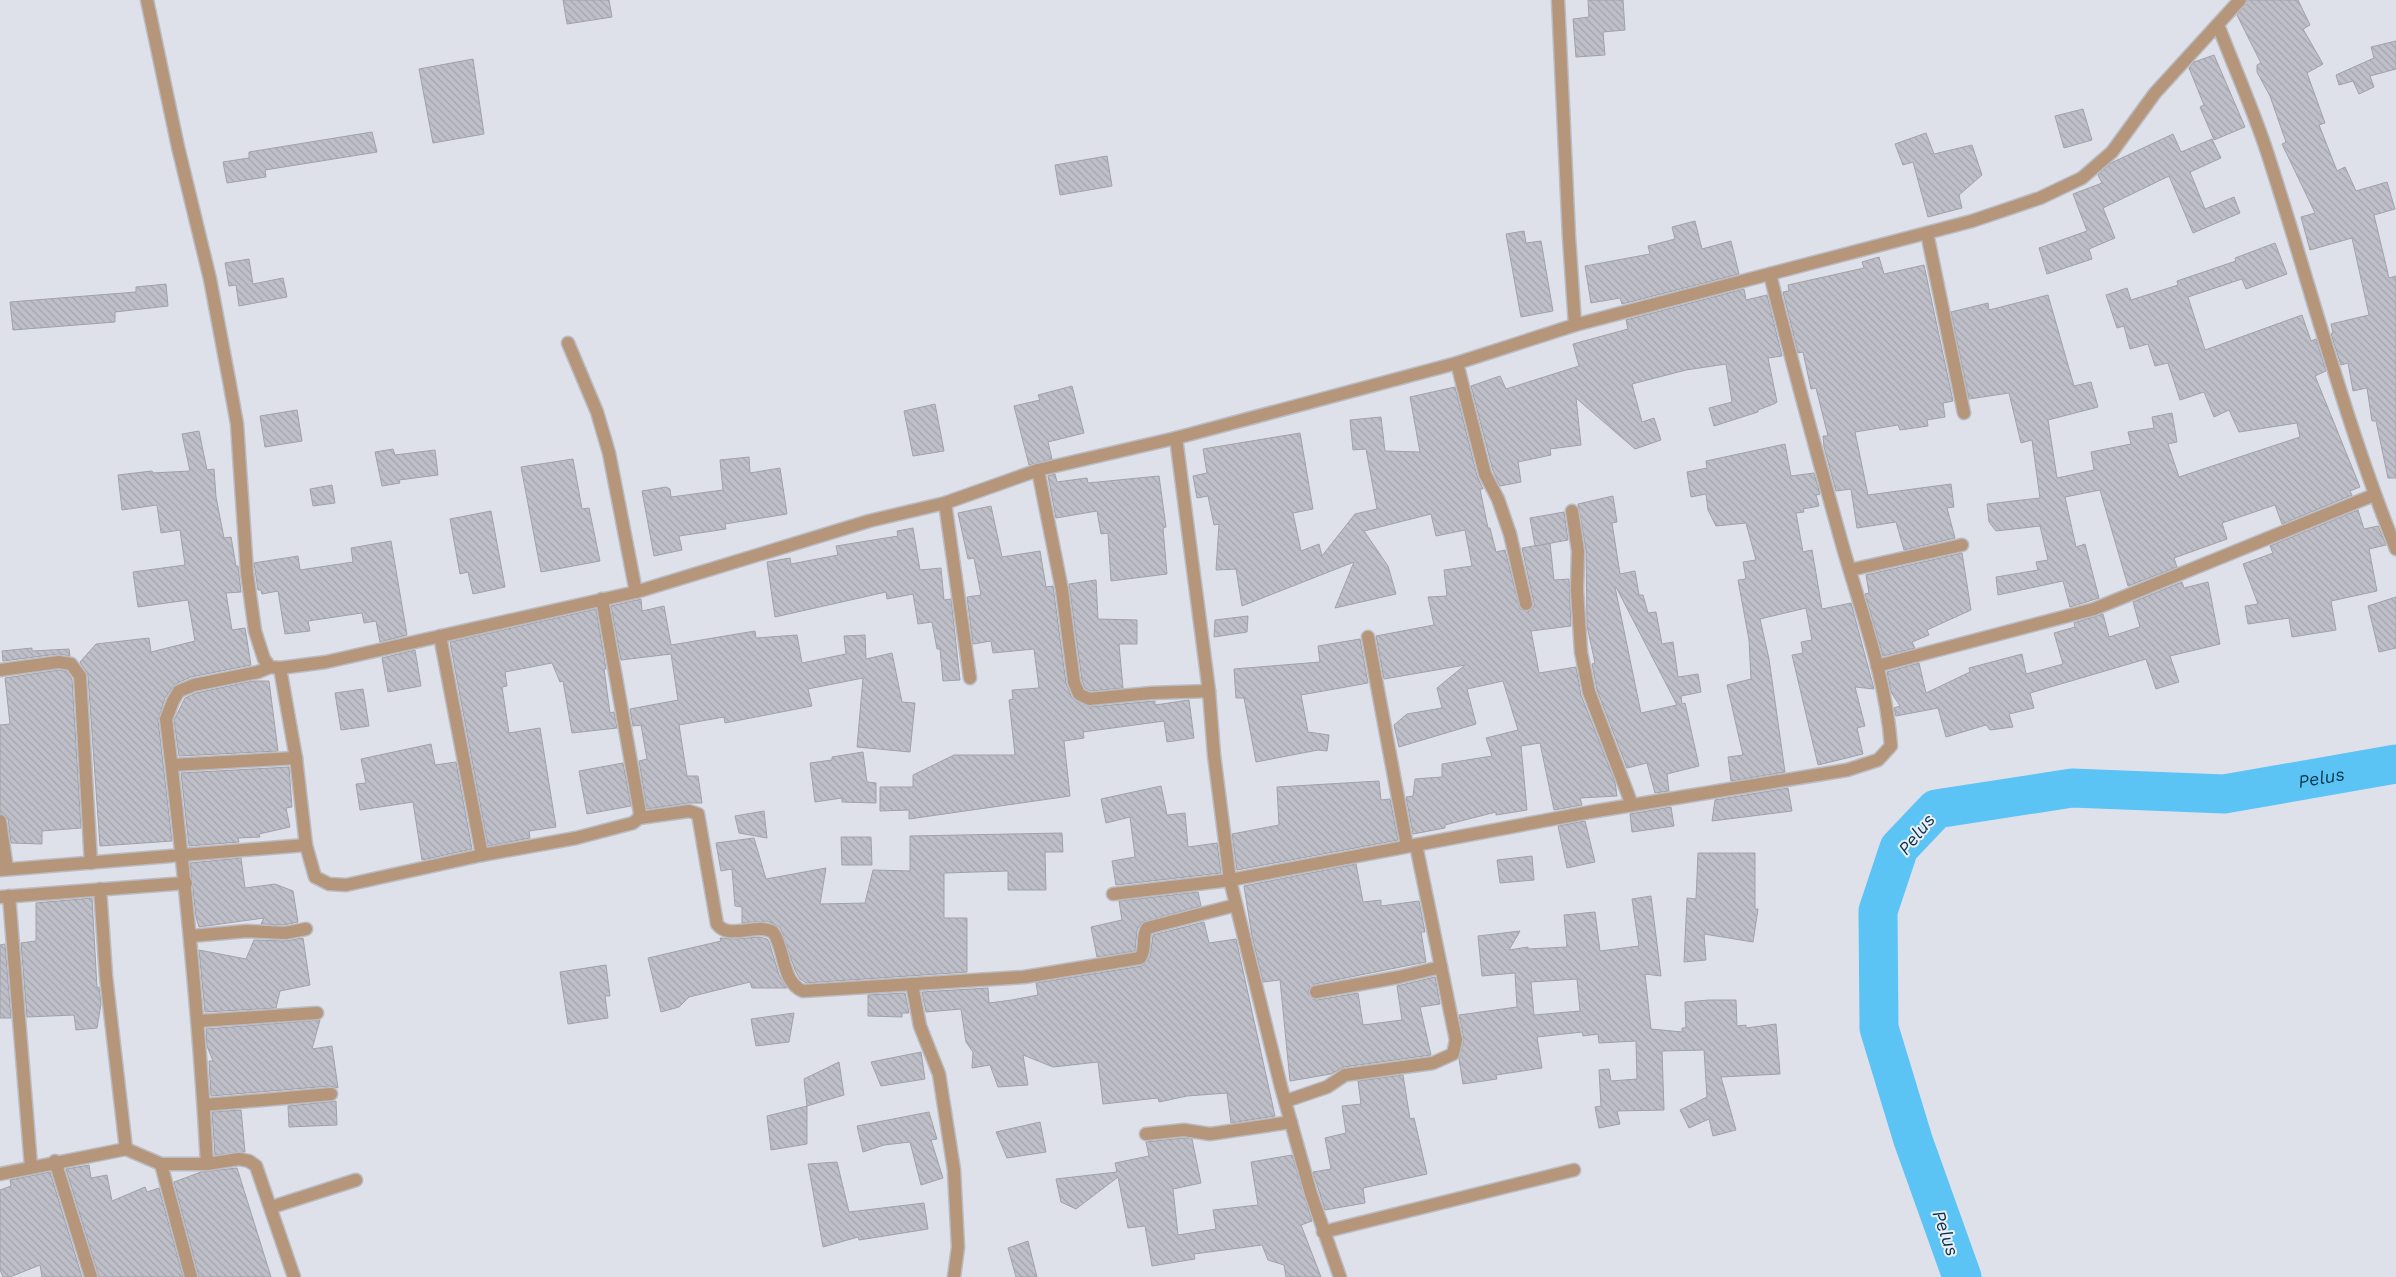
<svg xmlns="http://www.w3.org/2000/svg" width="2396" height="1277" font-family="'Work Sans',sans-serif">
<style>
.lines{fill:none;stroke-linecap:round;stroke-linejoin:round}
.river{stroke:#5cc3f5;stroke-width:39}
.building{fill:url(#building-back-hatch);stroke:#a1a1aa;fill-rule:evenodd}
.minor-casing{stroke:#babcc4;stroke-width:15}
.tertiary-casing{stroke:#babcc4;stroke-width:15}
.minor{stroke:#b5967a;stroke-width:12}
.tertiary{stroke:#b5967a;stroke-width:12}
.labels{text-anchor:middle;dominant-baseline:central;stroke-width:4;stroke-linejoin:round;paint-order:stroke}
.water-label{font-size:18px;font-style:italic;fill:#06364a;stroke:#eceef8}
</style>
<defs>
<pattern id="building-back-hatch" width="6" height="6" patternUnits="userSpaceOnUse" patternTransform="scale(1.25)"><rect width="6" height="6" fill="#bfbfc9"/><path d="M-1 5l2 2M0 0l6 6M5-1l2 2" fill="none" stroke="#a4a4ad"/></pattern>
</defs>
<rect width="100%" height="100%" fill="#dfe1ea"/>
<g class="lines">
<path class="river" id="s1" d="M1962,1277L1913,1140L1879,1028L1878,911L1899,848L1936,809L2072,788L2224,794L2396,764"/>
</g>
<g class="building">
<polygon points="563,0 609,0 612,17 567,24"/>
<polygon points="1588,0 1623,0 1625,30 1603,32 1605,55 1576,57 1573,19 1589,17"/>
<polygon points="2248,0 2298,0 2310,25 2303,29 2323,64 2307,73 2325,123 2319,125 2337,171 2345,167 2356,191 2387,182 2395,209 2374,215 2389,278 2396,276 2396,478 2388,478 2376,421 2372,421 2367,388 2353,391 2348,363 2341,365 2331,334 2333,333 2331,324 2369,315 2352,238 2310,250 2301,217 2315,213 2282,144 2286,142 2270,96 2257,72 2257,65 2261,63 2237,15"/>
<polygon points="2396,41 2396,69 2370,76 2374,87 2359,94 2353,81 2339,85 2336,75 2374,58 2371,47"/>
<polygon points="2214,55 2245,127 2214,140 2200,107 2204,105 2189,68 2194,62"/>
<polygon points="473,59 484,134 433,143 419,69"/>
<polygon points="2083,109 2092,140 2064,148 2055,116"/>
<polygon points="372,132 377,152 265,170 266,177 227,183 223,162 249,158 249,152"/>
<polygon points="1926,133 1934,154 1972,145 1982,175 1959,195 1962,208 1928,217 1913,162 1903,165 1895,144"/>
<polygon points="2173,134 2181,152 2212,139 2221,158 2190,172 2205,209 2234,197 2240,213 2193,233 2169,176 2103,208 2115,238 2089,249 2092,259 2047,274 2039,248 2087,231 2073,194 2102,183 2098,175 2111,163"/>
<polygon points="1107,156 1112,186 1060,195 1055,165"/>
<polygon points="1695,221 1702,249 1731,241 1739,274 1622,304 1620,298 1591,303 1585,266 1650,254 1648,246 1675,239 1672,227"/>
<polygon points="1524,231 1526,243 1541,241 1553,311 1521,317 1506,234"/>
<polygon points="2275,243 2287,274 2246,289 2242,279 2188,297 2205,350 2302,315 2311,341 2316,339 2326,371 2315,376 2360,487 2350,491 2352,495 2282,524 2275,505 2222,523 2227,539 2174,558 2177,567 2128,586 2100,490 2065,497 2076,547 2085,544 2099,598 2070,607 2063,581 1998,595 1996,577 2038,570 2036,562 2048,560 2040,526 1996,531 1989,522 1987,504 2040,498 2032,440 2021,443 2009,393 1969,399 1951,312 1988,303 1989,310 2048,295 2074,386 2091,382 2098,407 2048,420 2057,478 2094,470 2091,452 2131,444 2128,432 2154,428 2152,417 2172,413 2177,442 2168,444 2179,477 2300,437 2297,423 2239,432 2229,410 2214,417 2204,392 2180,400 2168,363 2155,366 2148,344 2130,349 2124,326 2117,328 2106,295 2127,288 2131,300 2178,285 2177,281 2236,261 2235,258"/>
<polygon points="1879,257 1884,274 1924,265 1953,401 1943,403 1945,417 1927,420 1928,426 1900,430 1898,425 1855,432 1868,495 1951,484 1954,507 1947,508 1955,538 1904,550 1896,522 1857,528 1851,489 1836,491 1824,447 1823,436 1828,436 1816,388 1811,389 1803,352 1798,353 1783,292 1789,291 1788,285 1864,268 1862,262"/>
<polygon points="249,259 253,284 283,278 287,297 239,306 236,285 229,286 225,263"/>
<polygon points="166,284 168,306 115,312 115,322 13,330 10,302 136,292 136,287"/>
<polygon points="1744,289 1746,300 1767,295 1782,356 1768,358 1777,402 1774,404 1758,410 1758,412 1714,426 1709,408 1732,402 1726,364 1686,370 1632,384 1642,422 1654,418 1661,440 1635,449 1576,398 1581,445 1550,449 1551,455 1518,462 1521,482 1500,486 1493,471 1471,386 1500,376 1506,389 1579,366 1573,344 1628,329 1626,320"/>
<polygon points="1072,386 1084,433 1048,442 1052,459 1029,465 1014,406 1040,400 1038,395"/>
<polygon points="1455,387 1477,476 1483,489 1480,489 1488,528 1490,528 1496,552 1505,550 1520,609 1528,612 1534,607 1534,603 1522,548 1550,543 1554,580 1569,579 1571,626 1531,631 1539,673 1576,667 1581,695 1615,782 1617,796 1580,798 1582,805 1554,810 1540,743 1521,746 1527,810 1496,815 1496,812 1445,825 1445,828 1413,834 1406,797 1413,796 1415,779 1442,777 1442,764 1492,756 1486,738 1518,730 1503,681 1467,689 1476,724 1399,747 1394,725 1407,714 1442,708 1437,688 1465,665 1384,679 1376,636 1434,625 1428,597 1447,596 1444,570 1472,566 1465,530 1436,536 1431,514 1364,531 1388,566 1396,594 1335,608 1354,562 1242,606 1236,569 1216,570 1219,524 1214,525 1208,496 1197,498 1193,476 1207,473 1203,449 1300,433 1313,509 1293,513 1301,551 1319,544 1322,556 1355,514 1377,509 1366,449 1353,450 1350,420 1381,417 1385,451 1420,452 1410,397"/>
<polygon points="935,404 944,451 913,456 904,411"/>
<polygon points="297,410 302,441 265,447 260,416"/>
<polygon points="199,431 207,470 214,469 216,497 224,538 231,537 236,566 238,566 241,592 226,593 232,630 245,628 251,665 191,677 175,684 165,698 158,720 172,841 100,846 88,676 80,662 96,644 149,638 151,652 195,641 188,600 138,607 133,572 185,565 180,530 161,533 157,505 122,510 118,475 152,471 153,473 190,471 182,434"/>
<polygon points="1785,444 1791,476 1814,473 1820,494 1816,495 1819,506 1803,509 1804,512 1796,513 1803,552 1812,550 1822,609 1851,603 1874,689 1855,687 1865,726 1857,728 1863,754 1818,765 1792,655 1803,653 1801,642 1812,640 1806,608 1760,619 1769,659 1785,772 1731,781 1728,757 1743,755 1727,685 1751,679 1749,640 1738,580 1746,579 1743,562 1756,560 1746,523 1716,526 1708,510 1706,494 1691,497 1687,472 1707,468 1706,461"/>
<polygon points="393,449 395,455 435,450 438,475 399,480 400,483 382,486 375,452"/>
<polygon points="749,457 750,473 780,468 787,514 725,524 726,529 679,536 682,550 654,556 642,491 666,487 670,489 671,497 723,490 720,460"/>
<polygon points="573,459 582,509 589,508 600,561 541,572 521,467"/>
<polygon points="1055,474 1057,482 1087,478 1088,483 1159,476 1166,527 1163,528 1167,574 1111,581 1108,533 1101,534 1097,511 1056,518 1048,476"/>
<polygon points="332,485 335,503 313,506 310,489"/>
<path d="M1613,496L1617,522L1612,523L1620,574L1635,571L1639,595H1643L1648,613L1656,612L1662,644L1673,642L1678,677L1698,674L1701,692L1681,696L1682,704L1685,703L1699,766L1667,774L1669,791L1655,793L1647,763L1627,768L1597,690L1592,664L1595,663L1587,626L1586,550L1578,504ZM1615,587H1616L1677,705L1641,713Z"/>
<polygon points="991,506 1002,557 1040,551 1046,587 1053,586 1066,683 1072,698 1090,707 1155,701 1155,705 1189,700 1194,738 1167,742 1164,721 1083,732 1084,738 1064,741 1070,796 909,819 909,810 880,811 880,787 913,787 913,775 954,755 1015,755 1009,700 1013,699 1012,690 1039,688 1034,649 993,653 991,641 973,644 967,597 981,595 974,558 968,559 958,513"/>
<polygon points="2358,510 2364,529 2378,526 2386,545 2369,549 2377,591 2331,601 2336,630 2292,637 2289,618 2248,624 2245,606 2258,604 2243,564 2273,553 2270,546"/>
<polygon points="491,511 505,587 473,594 468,572 460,574 450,519"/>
<polygon points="1564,512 1568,540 1535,546 1530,518"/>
<polygon points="913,528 920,570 941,568 944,600 951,599 960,680 943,681 940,649 937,649 932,622 918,624 913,594 887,599 886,592 775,617 767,562 790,558 791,564 838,555 836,546 898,536 897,531"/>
<polygon points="391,541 407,635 380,642 376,621 364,623 362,613 308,621 310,631 285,634 278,591 262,594 261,590 258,590 254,563 298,556 300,570 353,562 351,548"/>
<polygon points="1962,553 1971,610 1927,630 1929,635 1912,642 1915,648 1883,656 1865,594 1869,593 1866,575"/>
<polygon points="1096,580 1098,619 1137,620 1137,644 1119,644 1123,688 1091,691 1085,688 1082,680 1069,584"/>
<polygon points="2182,582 2184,588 2208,582 2220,644 2170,656 2179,682 2156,689 2146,659 2030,693 2034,708 2009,714 2013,727 1990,730 1986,725 1946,737 1938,708 1896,716 1894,708 1900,706 1891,692 1887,672 1919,663 1926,693 1970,672 1969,668 2022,654 2026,674 2063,664 2054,633 2075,627 2074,623 2103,614 2109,637 2140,627 2133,602"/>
<polygon points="2396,597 2396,648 2379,652 2368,606"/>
<polygon points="641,599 642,611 664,606 671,645 755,631 756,638 797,635 802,663 846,654 844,636 865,635 866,659 892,653 902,702 915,703 910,752 857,747 863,678 808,689 812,706 725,723 724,717 679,725 687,776 698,776 702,803 688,803 647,809 639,761 647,759 641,725 633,726 630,709 678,700 671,654 621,660 611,606"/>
<polygon points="596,609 606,669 604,669 610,713 614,712 617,728 572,733 563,681 560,682 552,663 505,672 507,686 502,687 509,733 540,728 556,827 529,831 530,838 488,846 450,642"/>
<polygon points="1248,616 1247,632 1214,637 1215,620"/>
<polygon points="1360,639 1368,683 1301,695 1308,732 1329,735 1327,751 1318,750 1256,762 1244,698 1236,698 1234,669 1320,662 1318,646"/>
<polygon points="32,648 32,651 69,649 70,656 58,654 3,661 2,651"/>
<polygon points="415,650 421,686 388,692 382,658"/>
<polygon points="59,670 66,671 72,679 81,828 42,831 42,844 11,843 8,819 0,813 0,725 10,724 5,678"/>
<polygon points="253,681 269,681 278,751 179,756 174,720 185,698 196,693"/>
<polygon points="363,689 369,726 341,730 335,693"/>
<polygon points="431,744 435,765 456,762 472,849 422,860 413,802 360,810 356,784 366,783 361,759"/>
<polygon points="863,752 867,782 876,783 876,803 842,802 842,798 815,802 810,763 832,760 832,757"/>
<polygon points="623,763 631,806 587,814 579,771"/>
<polygon points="289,767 292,807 286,808 290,827 259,834 260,837 238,838 239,842 189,846 181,773"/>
<polygon points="1379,781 1381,800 1390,799 1398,840 1237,870 1232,834 1279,825 1277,787"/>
<polygon points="1161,786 1167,815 1185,813 1188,847 1217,843 1221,873 1116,885 1112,861 1135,857 1130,817 1106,823 1101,799"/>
<polygon points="1788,788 1792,811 1712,821 1715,800"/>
<polygon points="1671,807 1674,826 1632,832 1630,814"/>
<polygon points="764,811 767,838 739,833 735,816"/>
<polygon points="1585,821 1595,862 1567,868 1558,826"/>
<polygon points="1062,833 1063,852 1045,852 1046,890 1008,890 1008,871 944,873 944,918 967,918 967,972 806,983 800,979 795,970 780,927 767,921 742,923 742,907 735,906 732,869 721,871 716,843 754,838 766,879 826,868 820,904 865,903 873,870 910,871 910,836"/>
<polygon points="841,837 871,837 872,865 842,865"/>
<polygon points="1698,853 1755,853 1755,909 1758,909 1753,942 1704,934 1706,960 1684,962 1687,898 1696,899"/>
<polygon points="1532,856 1534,880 1500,883 1497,860"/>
<polygon points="241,858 245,888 275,884 293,891 298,922 284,925 261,924 264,918 199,927 196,917 190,863"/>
<polygon points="1356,864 1363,902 1381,900 1381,906 1419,901 1425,932 1421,932 1426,962 1315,984 1309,989 1308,994 1313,999 1317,1000 1358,993 1363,1025 1402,1020 1397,986 1435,977 1440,1004 1420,1007 1431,1055 1344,1067 1331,1074 1290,1081 1280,980 1263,982 1252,936 1244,886"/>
<polygon points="1198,892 1201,906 1142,922 1137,930 1135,951 1097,957 1091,927 1122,920 1119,901"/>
<path d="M1651,896L1661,976L1645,974L1651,1029L1682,1032V1028H1686L1685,1002L1709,1000H1736L1737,1026L1746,1025V1028L1776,1024L1780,1074L1721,1077L1736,1130L1713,1136L1709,1119L1689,1128L1680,1110L1707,1097L1704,1050L1662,1051L1664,1110L1617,1111L1620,1124L1599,1128L1595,1107L1601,1106L1599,1070L1609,1069L1611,1081L1637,1079L1636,1041L1599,1043L1598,1034L1583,1036L1582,1032L1537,1037L1542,1068L1496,1075L1497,1079L1463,1084L1459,1059L1464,1039L1459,1015L1517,1007L1515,973L1482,976L1478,936L1520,931L1509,950L1528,947V949L1567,947L1564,915L1595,912L1600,951L1639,946L1632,899ZM1577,979L1580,1011L1534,1015L1531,982Z"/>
<polygon points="92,898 97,988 99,987 101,1004 97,1028 76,1030 74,1015 27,1017 21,943 36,941 36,903"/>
<polygon points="1204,922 1209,943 1236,939 1275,1116 1231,1123 1227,1093 1187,1096 1159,1102 1158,1098 1103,1104 1098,1062 1053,1067 1023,1055 1028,1085 998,1087 990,1065 972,1068 973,1052 966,1042 961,1009 926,1012 922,992 988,988 989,1003 1012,1000 1038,995 1036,983 1142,966 1150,957 1153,935"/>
<polygon points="759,937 767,939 769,942 779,975 787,988 752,988 750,982 689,997 679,1007 661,1012 648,958 721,941 720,938 735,939"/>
<polygon points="303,938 310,985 280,991 276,1008 205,1012 199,950 246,959 254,940 285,941"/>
<polygon points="5,944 11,1018 0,1018 0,945"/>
<polygon points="606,965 610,996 605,996 608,1018 568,1024 560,972"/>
<polygon points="905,993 909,1013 902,1013 902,1017 868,1016 868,995"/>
<polygon points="794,1013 789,1042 756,1046 751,1019"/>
<polygon points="320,1020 312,1049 332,1046 338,1088 330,1086 211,1096 209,1061 213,1061 207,1046 206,1029"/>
<polygon points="921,1052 925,1079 881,1086 871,1062"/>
<polygon points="839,1062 844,1095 807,1106 804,1079"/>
<polygon points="1403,1075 1410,1119 1414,1118 1427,1174 1363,1188 1365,1203 1325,1210 1313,1172 1331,1169 1325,1138 1346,1133 1342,1106 1361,1104 1358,1081"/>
<polygon points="336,1101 337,1125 289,1127 288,1106"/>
<polygon points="807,1106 807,1144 771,1150 767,1116"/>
<polygon points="241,1110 245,1152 215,1155 212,1112"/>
<polygon points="929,1112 937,1139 931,1140 943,1178 921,1185 910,1142 884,1145 863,1152 857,1126"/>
<polygon points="1040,1122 1046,1152 1007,1158 996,1132"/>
<polygon points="1184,1138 1192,1139 1201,1183 1173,1189 1178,1235 1216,1229 1213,1210 1258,1205 1251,1162 1292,1155 1312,1221 1301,1225 1321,1277 1286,1277 1284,1265 1268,1260 1262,1245 1194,1254 1195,1259 1152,1266 1145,1226 1128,1228 1118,1177 1076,1209 1061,1202 1056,1179 1117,1172 1115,1163 1149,1156 1146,1142"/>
<polygon points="837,1162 849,1212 924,1203 928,1229 859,1240 858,1237 823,1247 808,1164"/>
<polygon points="89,1165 91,1178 107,1175 112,1201 145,1187 147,1192 159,1188 183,1277 99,1277 66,1169"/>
<polygon points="237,1168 271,1277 199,1277 174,1182 201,1172"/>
<polygon points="50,1172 82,1277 42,1277 40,1265 10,1277 3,1277 0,1270 0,1190 11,1186 10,1180"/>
<polygon points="1028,1241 1037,1277 1016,1277 1008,1248"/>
</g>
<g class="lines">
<g class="minor-casing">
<g id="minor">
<path d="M2218,25C2234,67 2253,109 2267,152C2310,284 2344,420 2396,549"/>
<polyline points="1927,233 1964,413"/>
<polyline points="568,343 597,412 609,453 636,592"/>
<polyline points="1457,363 1485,474 1498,499 1510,534 1526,604"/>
<polyline points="1176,438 1209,691 1214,755 1230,880 1281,1087 1311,1194 1340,1277"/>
<polyline points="1038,470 1062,590 1074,682 1079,694 1089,699 1151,693 1209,691"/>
<polyline points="945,503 970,678"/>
<polyline points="1572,511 1578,551 1577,590 1581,652 1589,692 1632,805"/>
<polyline points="1850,570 1962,545"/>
<polyline points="440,636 482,855"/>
<polyline points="1368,637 1407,846"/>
<polyline points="1877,666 2094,609 2374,495"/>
<polyline points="280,668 296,758 306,845 315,877 329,884 346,885 482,855 576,838 633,823 639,818 640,813 602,599"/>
<polyline points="0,670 59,662 71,664 80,676 91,863"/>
<polyline points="172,765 296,758"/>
<path d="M639,818L689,811L698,814L717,924C729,941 756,922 773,932C785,948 781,982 803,991L1024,977L1140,958C1147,949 1141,938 1147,928L1236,905"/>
<polyline points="0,821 7,869"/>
<polyline points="0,870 306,845"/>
<polyline points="100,889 106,976 126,1149"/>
<path d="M1113,894L1230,880L1590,812L1847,770L1878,760L1891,746C1886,678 1861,611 1842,544C1817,454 1792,364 1770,274"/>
<polyline points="9,896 31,1166"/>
<polyline points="1,897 186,883"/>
<polyline points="191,936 247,931 285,933 306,929"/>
<polyline points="912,984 920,1026 939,1074 954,1170 958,1247 954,1277"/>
<polyline points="1316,992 1399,977 1441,967"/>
<polyline points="199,1021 317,1013"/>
<polyline points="1286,1101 1327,1087 1345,1075 1433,1063 1453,1054 1456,1040 1416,845"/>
<polyline points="204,1105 331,1094"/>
<polyline points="1146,1134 1184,1130 1210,1134 1291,1122"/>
<polyline points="55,1161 91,1277"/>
<polyline points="161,1164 191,1277"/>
<path d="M207,1164C199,1015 184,867 166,719L173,701L179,691L194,685L258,672L270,667"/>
<polyline points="0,1174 126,1149 161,1164 207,1164 239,1159 249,1161 256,1166 294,1277"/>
<polyline points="272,1207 356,1180"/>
<polyline points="1323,1232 1574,1170"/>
</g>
</g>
<g class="tertiary-casing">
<g id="tertiary">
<polyline points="147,0 178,147 210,279 229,380 237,424 247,573 255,631 264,659 270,667 280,668 326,662 636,592 869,521 945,503 1038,470 1176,438 1457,363 1575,325 1972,221 2040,198 2082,178 2112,152 2155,93 2240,0"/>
<polyline points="1558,0 1569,237 1575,325"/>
</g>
</g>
<use href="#minor" class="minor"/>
<use href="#tertiary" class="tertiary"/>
</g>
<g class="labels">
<g class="water-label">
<text stroke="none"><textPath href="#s1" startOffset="888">Pelus</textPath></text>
<text transform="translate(1916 834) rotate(-51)">Pelus</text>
<text transform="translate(1946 1233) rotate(71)">Pelus</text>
</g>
</g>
</svg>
